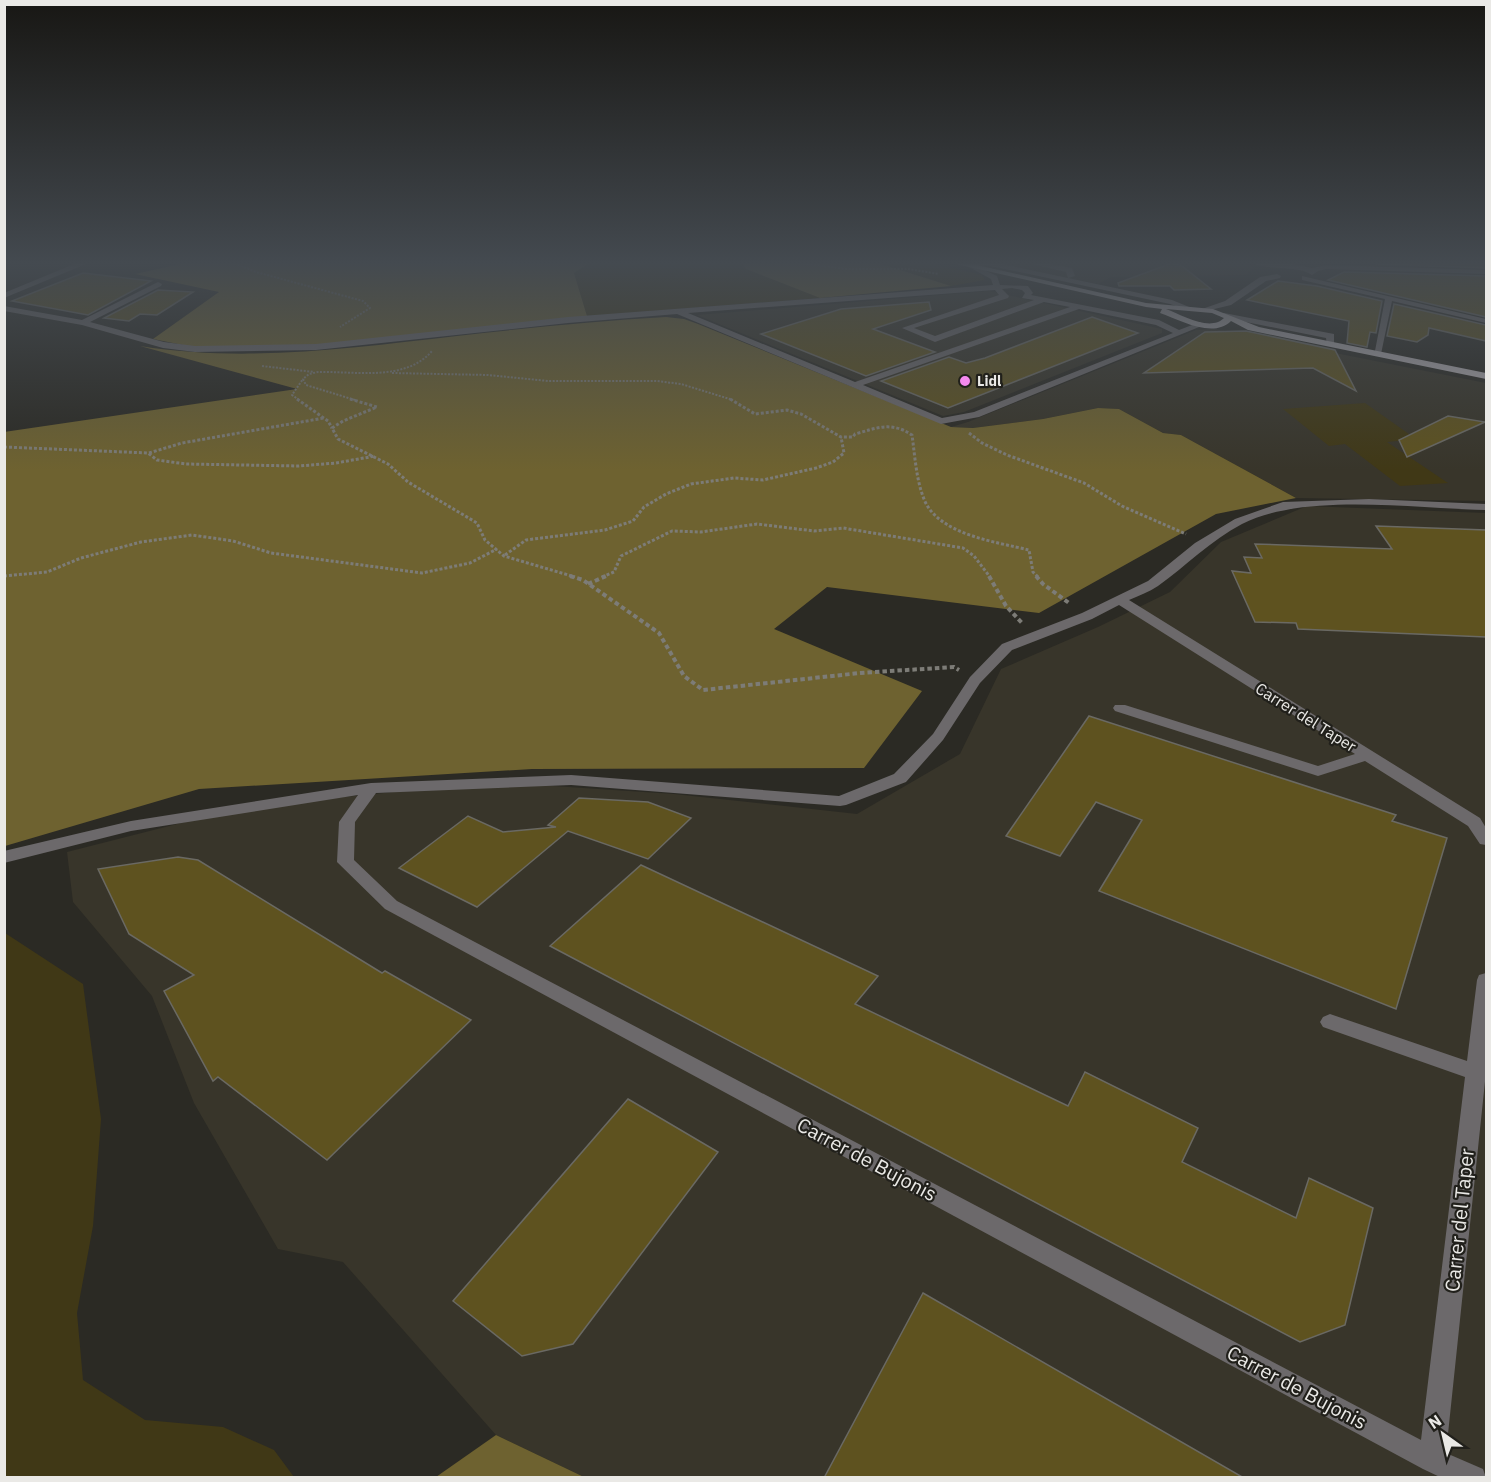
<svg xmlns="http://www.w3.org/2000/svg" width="1491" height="1482" font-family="'IBM Plex Sans',sans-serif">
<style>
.built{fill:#38352a}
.green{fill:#403816}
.forest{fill:#6e6230}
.building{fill:#5e521f;stroke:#6a6963;stroke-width:1.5}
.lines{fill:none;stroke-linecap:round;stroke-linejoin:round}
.path-far2{stroke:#7d7c77;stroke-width:2;stroke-dasharray:2 1.5;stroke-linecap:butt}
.path-far1{stroke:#7d7c77;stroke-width:3;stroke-dasharray:3 2;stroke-linecap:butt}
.path{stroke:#7d7c77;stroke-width:4;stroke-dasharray:4.5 3;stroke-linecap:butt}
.minor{fill:#6c696b;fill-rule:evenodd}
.major{fill:#aea9ad;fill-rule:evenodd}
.poi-dot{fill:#f589ee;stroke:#21201b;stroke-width:2}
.labels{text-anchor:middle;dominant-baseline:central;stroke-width:4.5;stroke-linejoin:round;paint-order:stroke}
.far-poi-label{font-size:14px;font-weight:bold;fill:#eae9e6;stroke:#21201b;text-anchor:start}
.street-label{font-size:16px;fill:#eae9e6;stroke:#21201b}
.near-street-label{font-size:20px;fill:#eae9e6;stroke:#21201b}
</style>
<rect width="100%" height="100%" fill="#2b2a24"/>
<g class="built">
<polygon points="990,262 1244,262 1254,267 1246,275 1111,277 1098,284"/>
<polygon points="989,291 1162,329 1162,333 964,412 943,416 697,315"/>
<polygon points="1215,329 1486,383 1486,501 1296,498 1181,435 1163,433 1119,409 1098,408 1043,419 973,428 951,427 968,422 1196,330"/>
<polygon points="1307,506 1486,513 1486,1477 584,1477 496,1435 343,1262 278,1249 194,1103 152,996 73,902 67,852 244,807 494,782 674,794 857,814 960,754 1001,669 1098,627 1170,592 1221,542"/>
</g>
<g class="green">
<polygon points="591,262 741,262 746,269 820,298 587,316 574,273"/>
<polygon points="875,262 925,262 982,275 985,280 951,286"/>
<polygon points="1365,403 1416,439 1387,442 1448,483 1400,486 1345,444 1329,446 1283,409"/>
<polygon points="5,933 83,984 101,1119 93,1226 77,1313 83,1380 145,1420 223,1427 274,1450 294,1477 5,1477"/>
</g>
<g class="forest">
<polygon points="189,262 591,262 574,273 587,316 306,347 203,349 153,339 219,292 135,274"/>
<polygon points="741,262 875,262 951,286 820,298 746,269"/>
<path d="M666,317L684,319L698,324L951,427L973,428L1043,419L1098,408L1119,409L1163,433L1181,435L1296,498L1216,514L1039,613L827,587L774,629L922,691L864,768L532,769L199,789L5,846L4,432L297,389L140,346C245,363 352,348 457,336C527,328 596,321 666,317Z"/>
<polygon points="496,1435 584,1477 436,1477"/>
</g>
<g class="building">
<polygon points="1375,262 1486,263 1486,268 1377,264"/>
<polygon points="1172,263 1182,266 1211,289 1174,290 1170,286 1119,286 1118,283"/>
<polygon points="1344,272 1486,276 1486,317 1328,280"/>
<polygon points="83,273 151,281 88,315 12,301"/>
<polygon points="1278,281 1317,286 1382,301 1376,333 1370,332 1367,347 1347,343 1349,321 1247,300"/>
<polygon points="158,290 193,292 157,315 140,314 129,321 104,318"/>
<polygon points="929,302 931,310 873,329 935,352 866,376 761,334 841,309"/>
<polygon points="1394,304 1486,325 1486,341 1429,328 1428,335 1417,342 1387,336"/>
<polygon points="1092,317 1138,333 948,408 881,381 949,357 966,363 985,358"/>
<polygon points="1246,331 1335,350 1356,391 1313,368 1144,373 1205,332"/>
<polygon points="1448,416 1485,422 1407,457 1399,440"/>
<polygon points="1376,526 1486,530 1486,637 1298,629 1296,623 1255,622 1232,571 1251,573 1244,557 1262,558 1255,544 1392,549"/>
<polygon points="1089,716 1396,815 1392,821 1447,838 1396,1009 1099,891 1142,820 1096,802 1060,856 1006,836"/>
<polygon points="579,798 648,802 691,818 648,859 568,831 477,907 399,868 468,816 503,832 556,827 548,825"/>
<polygon points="178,857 198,860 382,973 385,971 471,1020 327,1160 218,1077 213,1081 164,991 194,975 129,934 98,869"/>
<polygon points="641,865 878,976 855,1004 1068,1106 1085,1072 1198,1128 1182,1162 1296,1218 1309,1178 1373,1208 1345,1325 1300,1342 550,946"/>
<polygon points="628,1099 718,1152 573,1344 522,1356 453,1301"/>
<polygon points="923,1293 1244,1478 824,1478"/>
</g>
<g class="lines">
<g class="path-far2">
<polyline points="231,262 256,272 363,301 370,308 340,327"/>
<polyline points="793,262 846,269 908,269 939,274"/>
<polyline points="262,366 314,372"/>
<polyline points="392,373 488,375 548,381 657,381 681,384 733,400"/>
<polyline points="299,400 292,395 303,379"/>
<path d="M355,400L306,385L303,379L309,374L318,372C355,371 405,382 432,351"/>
</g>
<g class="path-far1">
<polyline points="297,399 328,421 332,428"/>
<polyline points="350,399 377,407 343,421 332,428 338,439 388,464 408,482 477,523 485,540 504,556 575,577"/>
<path d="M730,399L755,414L787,410L801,414L841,437H853L855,434C877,428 891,421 912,435C915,456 916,479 924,499C938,535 997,542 1029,550L1033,572L1038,577"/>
<polyline points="969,433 982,443 1007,455 1084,483 1122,506 1186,534"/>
<polyline points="4,447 148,453 157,460 186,464 299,466 336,463 375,456"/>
<polyline points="149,453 182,443 324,418"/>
<polyline points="505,555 526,540 605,530 633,521 644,507 666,494 691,484 734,478 763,480 816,468 833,462 844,453 841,437"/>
<polyline points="4,576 47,572 81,558 141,542 192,535 233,541 271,553 422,573 470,563 497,549"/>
<polyline points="602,577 614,572 621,556 672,531 701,532 757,524 814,531 843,528 963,548 974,556 990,577"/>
</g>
<g class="path">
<polyline points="570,576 583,580 659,633 684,676 703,690 860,673 954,667 959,670"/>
<polyline points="989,576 1006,606 1022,623"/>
<polyline points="1036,576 1043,584 1069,603"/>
<polyline points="588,584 606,576"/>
</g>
<g class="minor">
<polygon points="4,262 9,262 4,265"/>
<polygon points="79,262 86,264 4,298 4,293"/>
<path d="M978,262H993L1172,300L1194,309L1190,311L1170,304L986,265L978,267L997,276L1000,285L1028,286L1033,293L1031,295L1159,320L1179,330L1200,322L1204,325L979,417L941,424L677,314L568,323L316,350L195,352L163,348L82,325L4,311V306L82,320L158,282L162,284L161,286L90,322L164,342L195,346L316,344L568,317L993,285L991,279L967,266ZM1012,288L1022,290L1025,293L1022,298L1034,300L935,336L914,328L1008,298L1009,296L1002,289ZM995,290L999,295L902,328L935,342L1044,302L1070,307L855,382L688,313ZM1079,309L1156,325L1173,333L974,412L942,418L863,385Z"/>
<polygon points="1023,262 1040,262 1072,268 1075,276 1068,278 1066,272"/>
<path d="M1250,262L1288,263L1312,268L1326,265L1486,270V274L1326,269L1318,271L1312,275C1295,264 1269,272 1250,262Z"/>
<polygon points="1277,274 1281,276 1280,278 1266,281 1231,305 1206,311 1202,309 1225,301 1260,277"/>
<polygon points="1302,276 1486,319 1486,323 1392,301 1381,354 1374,356 1385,299 1302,280"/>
<polygon points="1224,313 1334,334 1334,344 1327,346 1326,338 1221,317 1220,315"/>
<path d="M1369,499L1486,504V510C1416,509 1305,492 1242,524C1211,540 1186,566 1158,586C1149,592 1138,596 1129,600L1480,818L1486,828V845L1480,844L1468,826L1365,761L1318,776L1115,711L1113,708L1115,705H1125L1318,766L1355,754L1119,605L1092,619L1012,650L980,683L943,740L906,782L846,805L840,806L571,785L376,793L355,822L354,860L397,901L1421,1440L1465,1077L1323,1027L1320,1022L1323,1017L1330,1014L1467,1061L1477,980L1479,975L1486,973V1072L1446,1453L1483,1469L1486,1478H1442L1423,1469L385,909L337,862L339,822L358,795L131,831L4,863V851L131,821L371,783L571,775L839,796L894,774L933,734L970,677L1002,644L1082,613L1148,581L1195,543L1235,519L1283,502Z"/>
</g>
<path class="major" d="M947,262H963L1146,303L1213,309L1259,327L1486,373V379L1248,330L1231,321C1213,339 1180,320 1160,313L1162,309L1146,307ZM1166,309L1212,313L1224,318C1210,332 1182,315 1166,309Z"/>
</g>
<linearGradient id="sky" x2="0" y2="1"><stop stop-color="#181714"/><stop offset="0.56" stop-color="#444a50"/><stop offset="1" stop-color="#444a50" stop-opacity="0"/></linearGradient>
<rect width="1491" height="470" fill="url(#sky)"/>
<circle class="poi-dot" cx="965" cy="381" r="6"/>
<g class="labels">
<g class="far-poi-label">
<text x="977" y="381">Lidl</text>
</g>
<g class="street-label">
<text transform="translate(1306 717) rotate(32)">Carrer del Taper</text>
</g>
<g class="near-street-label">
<text transform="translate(867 1159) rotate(28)">Carrer de Bujonis</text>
<text transform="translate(1459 1220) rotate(-84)">Carrer del Taper</text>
<text transform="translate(1297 1387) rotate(28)">Carrer de Bujonis</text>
</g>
</g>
<rect width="1491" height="1482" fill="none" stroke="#eae9e6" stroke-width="12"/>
<g transform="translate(1443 1434) rotate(326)" stroke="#21201b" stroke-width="4.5" paint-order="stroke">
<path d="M0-4.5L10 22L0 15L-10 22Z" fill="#eae9e6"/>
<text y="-9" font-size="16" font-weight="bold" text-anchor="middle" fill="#eae9e6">N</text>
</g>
</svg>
